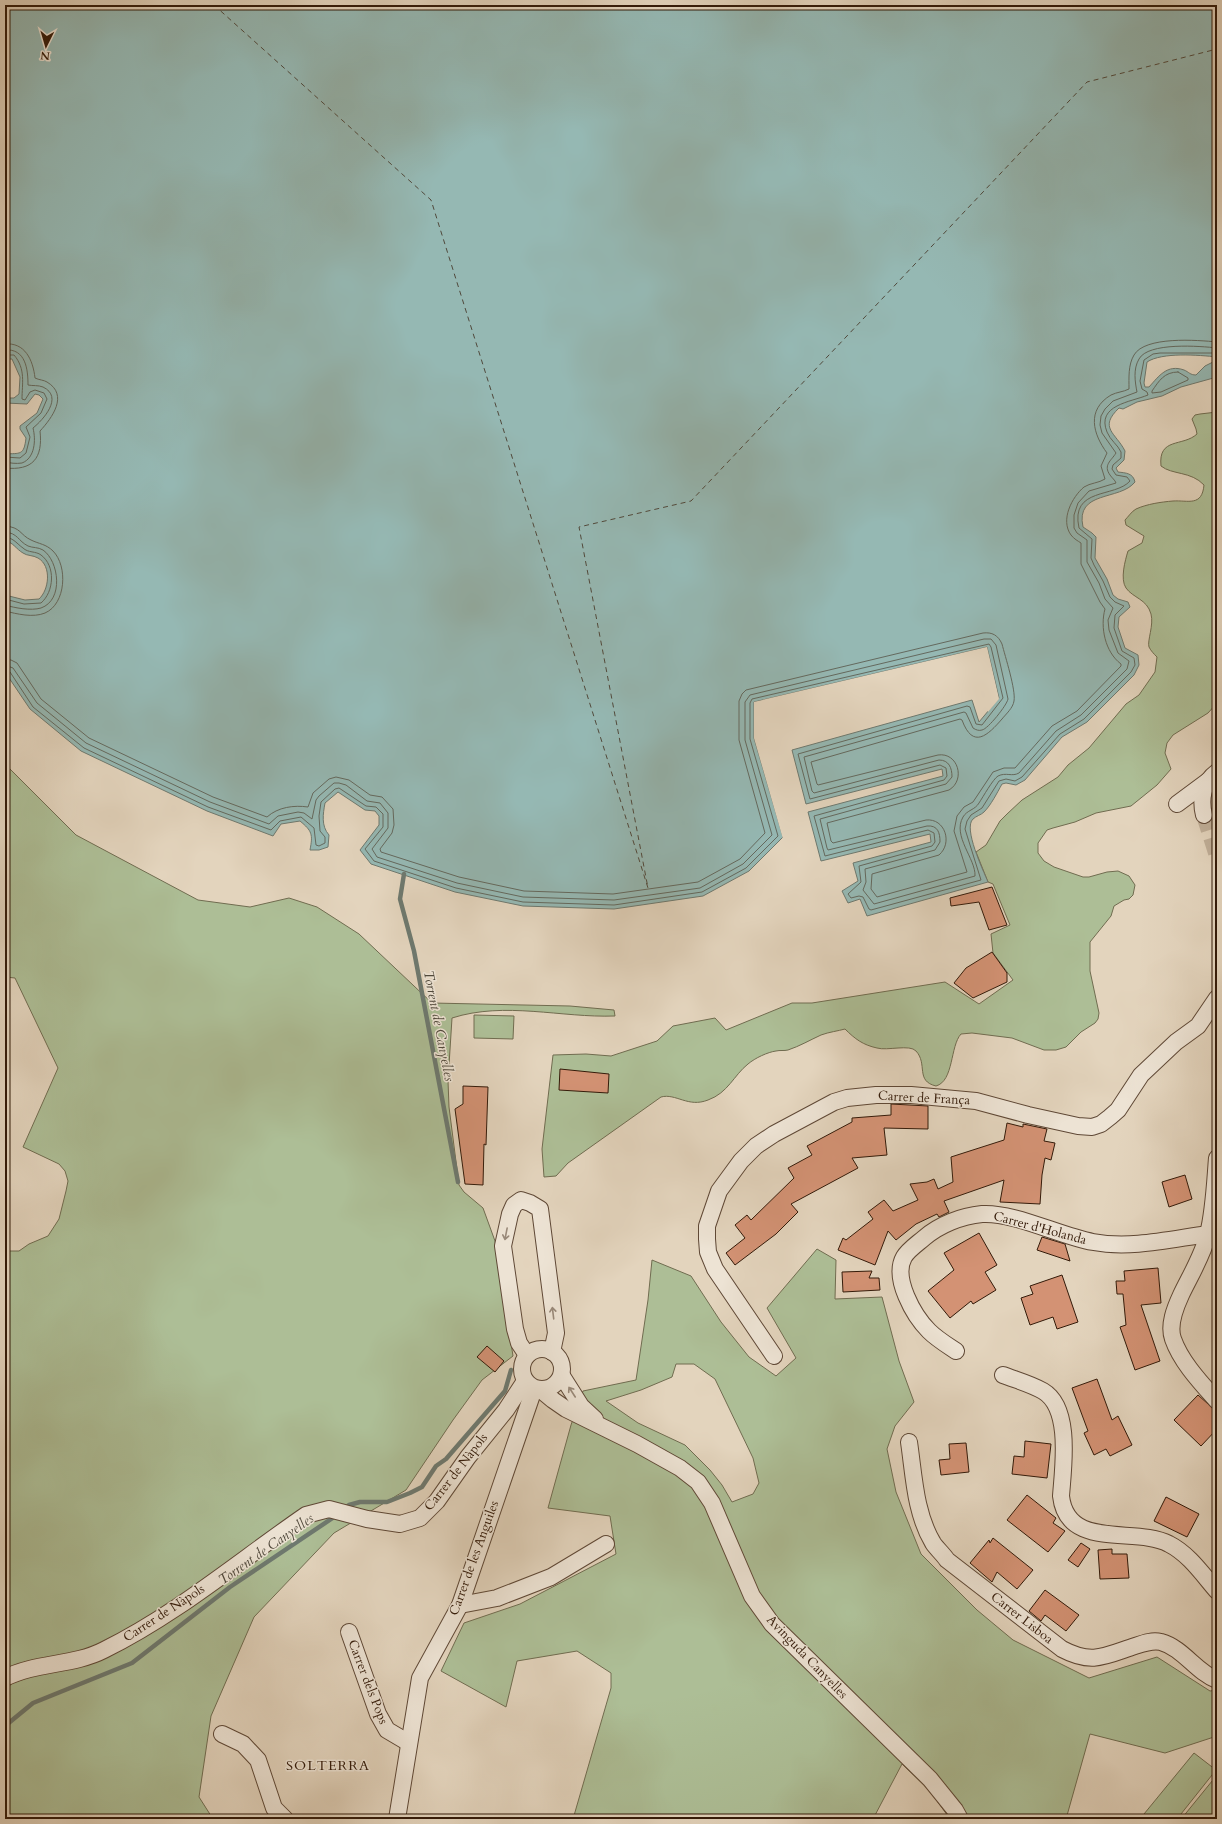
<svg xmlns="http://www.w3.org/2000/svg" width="1222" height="1824" font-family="Cardo,serif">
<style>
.green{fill:#adbe96;stroke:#706c50;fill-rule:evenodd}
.water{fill:#95b8b3;stroke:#6e796f}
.pier{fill:#e3d4bd}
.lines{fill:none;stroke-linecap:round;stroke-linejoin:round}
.shore{stroke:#64695e;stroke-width:1}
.stream{stroke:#6e796f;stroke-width:4.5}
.ferry{stroke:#50493c;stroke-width:1;stroke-dasharray:5 4;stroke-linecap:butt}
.building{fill:#d39274;stroke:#331a09}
.street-tunnel{stroke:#c0af99;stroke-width:16;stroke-dasharray:16 8;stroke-linecap:butt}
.street-casing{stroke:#5f4836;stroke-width:18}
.street{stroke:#ede3d4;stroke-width:16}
.oneway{stroke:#998979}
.labels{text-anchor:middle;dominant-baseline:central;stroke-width:3;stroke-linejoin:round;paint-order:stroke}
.street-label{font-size:13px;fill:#331a09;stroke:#ede3d4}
.water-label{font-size:14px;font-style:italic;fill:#50493c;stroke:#ede3d4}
.neighbourhood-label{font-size:14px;letter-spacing:1px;fill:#331a09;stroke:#ede3d4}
</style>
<rect width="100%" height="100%" fill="#e3d4bd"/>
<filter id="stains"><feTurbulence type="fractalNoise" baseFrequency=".005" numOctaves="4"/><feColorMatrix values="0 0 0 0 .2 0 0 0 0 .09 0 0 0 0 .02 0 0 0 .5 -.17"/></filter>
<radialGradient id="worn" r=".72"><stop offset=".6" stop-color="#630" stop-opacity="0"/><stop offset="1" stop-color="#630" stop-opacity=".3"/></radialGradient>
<g class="green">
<path d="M1217,412V703L1208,713L1173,735L1167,743L1165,753L1171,769L1157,785L1131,806L1096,813L1075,822L1053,828L1047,830L1038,843V853L1044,861L1054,867L1083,877H1089L1107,872L1118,871L1129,876L1135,885L1133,895L1129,899L1124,900L1114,906L1111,916L1090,942V971L1099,1013L1098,1019L1095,1023L1081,1032L1066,1047L1056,1050H1044L1012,1038L972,1033L961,1034C950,1046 954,1081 936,1086C915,1081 928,1064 916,1051C910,1044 887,1051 877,1048C863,1045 855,1039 845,1029C838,1031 829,1032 821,1035C810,1040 800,1046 788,1050C784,1051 780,1050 776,1051C768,1052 755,1058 748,1064C734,1075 728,1093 708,1100C688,1108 676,1093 661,1097L568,1163L556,1176L544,1177L542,1149L553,1055L586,1054L611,1056L657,1041L673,1026L715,1018L726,1030L792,1003H812L945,982L979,1004L1013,980L993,953L991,934L1010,925L993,884L988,882L976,852L986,845L1000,821L1007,814L1022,800L1058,777L1068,765L1089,748L1126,704L1139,695L1155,672L1157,657C1154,654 1151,651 1149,647C1147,641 1154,625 1151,614C1147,599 1133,598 1126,588C1120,579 1125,561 1128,551L1142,543L1144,536L1126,525L1125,520C1128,517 1132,511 1136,509C1147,504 1161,502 1173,501C1188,500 1202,507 1204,485C1191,471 1172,475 1161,466C1158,437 1183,447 1197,434L1196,429L1192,419L1195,415L1200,414Z"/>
<path d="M5,764L76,835L198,900L250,907L289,898L317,907L359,934L432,1003L570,1006L614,1010L615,1016C561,1018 505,1001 452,1018L448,1081L449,1107L459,1185L464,1192L483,1208L495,1241L513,1356L482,1380L453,1420L406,1490L334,1533L254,1617L211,1716L199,1797L213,1819H5V1251H19L29,1244L48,1236L59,1219L66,1191L68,1181L65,1171L59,1164L23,1147L58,1068L15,978L5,977Z"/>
<polygon points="474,1015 514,1016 513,1039 474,1038"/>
<path d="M817,1249L836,1260L835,1299L882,1297L899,1361L914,1402L895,1426L887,1449L896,1492L921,1554L977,1610L1013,1640L1089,1678L1157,1657L1210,1691L1217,1690V1736L1165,1753L1090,1734L1066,1819H950L930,1791L902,1764L873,1819H573L611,1688V1673L577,1651L517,1661L506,1707L441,1671L464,1623L520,1604L616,1554L610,1516L548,1508L571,1425L583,1391L636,1380L648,1300L652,1260L691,1276L721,1322L749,1357L776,1376L796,1358L767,1308ZM676,1364H694L715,1379L753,1458L759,1483L753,1494L732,1502L722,1485L710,1470L685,1445L638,1423L606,1401L641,1390L672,1377Z"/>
<polygon points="1194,1753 1216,1770 1177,1819 1150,1819 1144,1814"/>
<polygon points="1217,1775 1217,1819 1184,1819 1182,1818"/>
</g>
<path class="water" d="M5,5H1217V357C1199,355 1162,352 1147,362L1144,383L1145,387H1149C1159,376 1167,364 1184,370C1189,372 1190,375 1196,375L1205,366L1217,360V377L1181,387L1162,396L1137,402L1123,409L1119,408C1098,428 1116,433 1125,451L1124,460L1116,468L1118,472C1126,473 1133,473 1135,482C1120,501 1075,490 1083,527L1092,533L1096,537L1095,558L1107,579L1113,595L1118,599L1128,602L1130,607L1119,617L1118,627L1125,648L1138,655L1139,665L1134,675L1087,722L1062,737L1025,780L1016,785L1006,783L1002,784C997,793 991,805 984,812C981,815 976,816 973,819C963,828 983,870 988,882L867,916L860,899L848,903L842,891L858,881L853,863L931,842L930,834L821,861L808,812L943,776L942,769L806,804L792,750L972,700L979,722L999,698L987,647L754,702V738L783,837L749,871L703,896L614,909L523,906L455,892L371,864L360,850L379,825V816L375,811L365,810L338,792L325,803C323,814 321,826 329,835L328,847L319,850H310C313,834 312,831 300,821L281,824L273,836L207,811L81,751L30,709L5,672V595L25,600L39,599C49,590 52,566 38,558C33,555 27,556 23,553C16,549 13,542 5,541V454C20,453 24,456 26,438L20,429V426L37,413L43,399L39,395L35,394L27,404L5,403V398H14L19,394L20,377L12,359H7L5,362Z"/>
<polygon class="pier" points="987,647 999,699 988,712 987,710 997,698 986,649 756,704 756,738 785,836 783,839 754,738 754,702"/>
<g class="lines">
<g class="shore">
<path d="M5,344C25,342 33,360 35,378C39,380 44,380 47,382C69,395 52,418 40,431C43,458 33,471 5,468"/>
<path d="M5,350C26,348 28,370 28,385C33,386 38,385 43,387C64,397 43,420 33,428C36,440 35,458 22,463C16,464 10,463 5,462"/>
<path d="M5,355H14C26,369 22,384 22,399L25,400L30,392L35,390L44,393L47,399L41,413L26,427L30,437L26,453L20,458L5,457"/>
<path d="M1178,372L1188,378V380L1161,392L1152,393V391C1159,381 1164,372 1178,372Z"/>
<path d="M5,526C21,527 20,535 31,540C39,544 46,544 53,551C68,566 66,604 45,613C33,618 17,614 5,611"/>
<path d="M5,532C18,533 18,541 28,546C33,548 38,547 43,550C59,561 64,600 41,608C31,611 15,608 5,605"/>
<path d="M5,537C14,538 17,544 23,548C28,553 36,551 41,555C56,566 54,592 41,603L24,604L5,599"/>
<path d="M5,659L11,660L17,663L41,699L89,738L213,797L267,817C278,807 294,805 308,807L313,793L329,779L336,777L349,780L370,795L382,797L393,809L394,825L392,833L380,849L381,852L459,877L524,891L613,894L698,882L740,859L765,833L739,740V701L742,694L746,690L983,633C992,632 998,635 1002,644C1005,656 1016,690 1014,701C1013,708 1006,714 1002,719C988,735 973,750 962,720L960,719L811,762L817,784L818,785L938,755C958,752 966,780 949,790L827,823L831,841L833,843L926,820C945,818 953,843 939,855L872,874L871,889L877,897L967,872L954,831L957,816L964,807L973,802L993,772L1004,768H1015L1052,726L1077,711L1121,666V664C1105,652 1100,627 1105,609L1100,602L1081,564V543C1078,541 1074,539 1071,535C1060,520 1072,497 1084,487C1090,483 1099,483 1105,479L1101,466L1107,453C1093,434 1086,410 1111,395C1117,392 1123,392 1129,389C1129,378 1128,365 1134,355C1145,336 1197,340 1217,342"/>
<path d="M5,665L13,668L37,703L86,743L210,802L269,824L278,816L298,812L304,813L312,819L316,800L319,796L334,783H339L346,785L367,801L380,803L388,813V828L372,849L377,857L457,883L523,897L614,900L700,888L743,864L772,835L745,740V702L750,695L984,639H991L996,645L1008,699C1007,705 988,729 982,730C979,731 976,730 973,728L966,713L964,712L804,757L812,791L814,793L939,760C949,760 952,768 952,777L946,784L820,819L827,848L828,850L927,826C938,825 940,833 940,842L935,850L865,869L866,882L863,890L874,904L975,876C976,859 952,836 963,817C967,810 975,810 979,803C983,797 993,779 998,776C1006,772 1012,777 1019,773L1056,731L1081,715L1127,669L1129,661L1118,653L1109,630L1108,620L1113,608L1105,599L1099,583L1087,562V540L1077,533L1074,528V515L1078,503L1089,491L1116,483C1115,480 1112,478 1110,475C1103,465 1111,461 1116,453L1102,433L1100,425L1101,416L1105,409L1113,401L1137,392C1135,382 1133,369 1139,359C1148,342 1200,346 1217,348"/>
<path d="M5,670L10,672L33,707L84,748L208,807L271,830L280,821L301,817L314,828L316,845L319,846L325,843V837L320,831L319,816L321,802L335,789L339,788L366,806L376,807L383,814V827L365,849L374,861L456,888L523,902L614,905L702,892L746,868L778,836L750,739V703L752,699L989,644L991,647L1003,698L982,725L976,724L970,707L967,706L798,754L810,799L940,765L946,768L947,776L944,780L814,816L825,856L928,830L934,833L935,842L932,846L859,866L861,882L848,894L851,898L859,896L863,897L869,909L871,910L981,880L965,829L967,821L971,815L982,808L999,781L1006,779L1015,781L1022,777L1060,734L1084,719L1131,672L1135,665L1134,658L1122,651L1114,628L1115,615L1124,606L1115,602L1110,597L1103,581L1094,565L1091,558L1092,539L1079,528C1070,487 1115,498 1130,481L1127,477L1116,475L1112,469L1113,465L1121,458V452C1118,445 1110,440 1107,432C1096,405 1131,402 1148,395L1147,392L1142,389L1140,381L1144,360L1153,354L1160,353H1217"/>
</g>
<g class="stream">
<polyline points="404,874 400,899 414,951 458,1182"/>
<polyline points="344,1509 349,1505 360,1502 387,1502 410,1493 422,1487 436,1466 446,1459 505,1391 511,1370"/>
<polyline points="5,1726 33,1703 132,1663 230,1587 337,1515"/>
</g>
<polyline class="ferry" points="214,5 431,200 648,888 579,527 691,501 1087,82 1217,49"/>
</g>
<g class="building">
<polygon points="992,887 1007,925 989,930 979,902 951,906 950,898"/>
<polygon points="992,952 1007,973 1007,982 973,998 954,983 966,968"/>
<polygon points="560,1069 609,1074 608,1093 559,1090"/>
<polygon points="463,1086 488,1087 486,1145 484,1144 483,1185 465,1184 455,1109 463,1104"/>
<polygon points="891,1104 928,1106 928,1129 884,1128 887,1155 852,1158 858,1168 791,1204 798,1212 776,1234 735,1265 726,1253 745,1238 735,1225 747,1215 751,1220 794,1178 788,1168 812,1155 807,1146 852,1122 852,1118 891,1115"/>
<polygon points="1007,1123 1023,1127 1023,1124 1047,1129 1044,1141 1055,1143 1051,1160 1045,1158 1042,1175 1040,1204 1000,1202 1004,1180 944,1201 949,1212 939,1217 937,1214 916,1224 896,1240 888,1231 875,1265 838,1250 843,1238 846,1240 873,1219 868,1212 884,1200 893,1211 918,1200 910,1184 927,1182 934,1179 938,1189 953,1182 951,1157 1004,1140"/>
<polygon points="1185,1175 1192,1199 1169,1207 1162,1182"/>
<polygon points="979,1233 997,1265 985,1272 996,1290 973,1304 971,1301 950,1318 928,1291 954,1270 944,1253"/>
<polygon points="1042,1237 1065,1244 1070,1261 1037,1250"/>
<polygon points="1158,1268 1161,1303 1141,1305 1160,1361 1135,1370 1120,1327 1126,1325 1123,1294 1117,1294 1116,1281 1125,1281 1124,1271"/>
<polygon points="872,1271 869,1278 879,1278 880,1290 843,1292 842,1272"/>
<polygon points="1062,1275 1078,1322 1057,1329 1053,1317 1030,1325 1021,1298 1033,1294 1030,1286"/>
<polygon points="487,1346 504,1361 495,1372 477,1357"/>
<polygon points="1097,1379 1112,1420 1118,1416 1132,1445 1110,1456 1106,1449 1094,1455 1084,1433 1088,1431 1072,1388"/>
<polygon points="1198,1395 1217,1412 1217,1429 1201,1446 1174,1420"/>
<polygon points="1025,1441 1051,1444 1047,1478 1012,1474 1014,1456 1024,1457"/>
<polygon points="966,1443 969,1472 941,1475 939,1460 950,1459 949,1444"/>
<polygon points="1027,1495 1056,1518 1053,1523 1065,1531 1048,1552 1007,1520"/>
<polygon points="1166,1497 1199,1514 1187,1537 1154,1521"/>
<polygon points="993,1538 1033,1570 1017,1589 997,1572 992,1582 970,1563 989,1540 990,1543"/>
<polygon points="1081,1543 1090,1549 1078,1567 1068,1560"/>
<polygon points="1112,1549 1112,1554 1127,1554 1129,1578 1100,1579 1098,1550"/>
<polygon points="1045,1590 1079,1615 1066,1631 1045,1615 1041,1621 1029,1611"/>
</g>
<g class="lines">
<polyline class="street-tunnel" points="1204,815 1217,856"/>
<g class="street-casing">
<g id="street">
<polyline points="1177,804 1208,781"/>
<path d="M1204,815C1200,799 1203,782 1217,772"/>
<path d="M1217,1158C1215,1182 1214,1211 1208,1234C1203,1255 1190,1276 1181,1295C1175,1308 1168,1325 1173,1339C1181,1362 1201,1383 1217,1401"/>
<circle cx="542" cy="1369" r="20"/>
<path d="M956,1351C947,1345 937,1339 929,1331C914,1316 892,1278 904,1257C908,1250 917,1244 924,1238C939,1225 961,1216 982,1214C1014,1212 1060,1236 1093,1242C1131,1249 1171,1239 1208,1234"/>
<polyline points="527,1355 519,1343 515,1329 503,1246 510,1214 514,1205 521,1200 530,1203 540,1209 556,1333 552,1352"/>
<polyline points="774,1356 715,1269 708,1252 707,1239 707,1226 719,1191 741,1161 756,1146 774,1134 834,1102 847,1098 876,1095 911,1095 976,1101 1028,1115 1078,1126 1092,1127 1101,1124 1110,1117 1118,1110 1141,1075 1176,1042 1198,1026 1217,998"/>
<path d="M1003,1375C1016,1380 1031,1384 1043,1391C1072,1408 1063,1468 1061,1496C1067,1551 1136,1526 1169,1544C1189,1554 1203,1575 1217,1591"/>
<polyline points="562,1376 581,1406 595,1419"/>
<polyline points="541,1390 553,1400 566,1409 637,1444 680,1468 698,1482 712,1503 752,1596 772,1624 930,1779 955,1810 960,1819"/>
<path d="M909,1442C914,1476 915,1513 933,1543C937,1549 943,1554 947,1560L1062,1649C1092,1665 1105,1656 1135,1646C1144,1643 1152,1640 1161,1642C1183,1648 1196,1672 1217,1680"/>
<polyline points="460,1605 497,1598 551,1577 606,1544"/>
<polyline points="349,1632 378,1714 387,1730 409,1743"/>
<path d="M5,1678C36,1662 73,1666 104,1650C177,1614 239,1561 306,1515L329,1509L367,1519L400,1524L420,1518L437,1501L468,1457L506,1410L525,1381"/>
<polyline points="222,1734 243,1744 258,1760 274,1808 285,1819"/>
<polyline points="397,1819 420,1678 460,1605 534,1389"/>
</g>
</g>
<use href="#street" class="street"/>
</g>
<defs><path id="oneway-shaft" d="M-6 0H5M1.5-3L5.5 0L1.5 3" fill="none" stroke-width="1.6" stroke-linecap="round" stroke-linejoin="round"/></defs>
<g class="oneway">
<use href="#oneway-shaft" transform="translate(506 1234) rotate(101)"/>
<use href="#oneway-shaft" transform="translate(553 1313) rotate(-97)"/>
<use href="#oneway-shaft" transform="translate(572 1392) rotate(-123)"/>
</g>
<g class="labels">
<g class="street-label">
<text transform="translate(924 1098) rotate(3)">Carrer de França</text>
<text transform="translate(1040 1228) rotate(15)">Carrer d'Holanda</text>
<text transform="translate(456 1472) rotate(-52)">Carrer de Nàpols</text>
<text transform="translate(474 1558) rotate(-70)">Carrer de les Anguiles</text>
<text transform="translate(164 1613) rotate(-33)">Carrer de Nàpols</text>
<text transform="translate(1022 1618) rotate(38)">Carrer Lisboa</text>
<text transform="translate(807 1657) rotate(46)">Avinguda Canyelles</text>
<text transform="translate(368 1682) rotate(69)">Carrer dels Pops</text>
</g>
<g class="water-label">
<text transform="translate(439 1026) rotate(79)">Torrent de Canyelles</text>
<text transform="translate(266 1549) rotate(-35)">Torrent de Canyelles</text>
</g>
<g class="neighbourhood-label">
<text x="328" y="1765">SOLTERRA</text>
</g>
</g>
<rect width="1222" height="1824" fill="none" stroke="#e3d4bd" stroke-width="20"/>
<rect x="6" y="6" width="1210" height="1812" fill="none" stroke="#331a09" stroke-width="2"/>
<rect x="10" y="10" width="1202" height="1804" fill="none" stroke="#331a09"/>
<g transform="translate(46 46) rotate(185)" stroke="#ede3d4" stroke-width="3" paint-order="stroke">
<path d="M0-3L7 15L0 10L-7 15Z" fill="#331a09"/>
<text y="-6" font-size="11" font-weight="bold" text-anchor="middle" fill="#331a09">N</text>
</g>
<rect width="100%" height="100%" filter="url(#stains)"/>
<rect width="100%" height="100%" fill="url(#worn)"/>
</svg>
